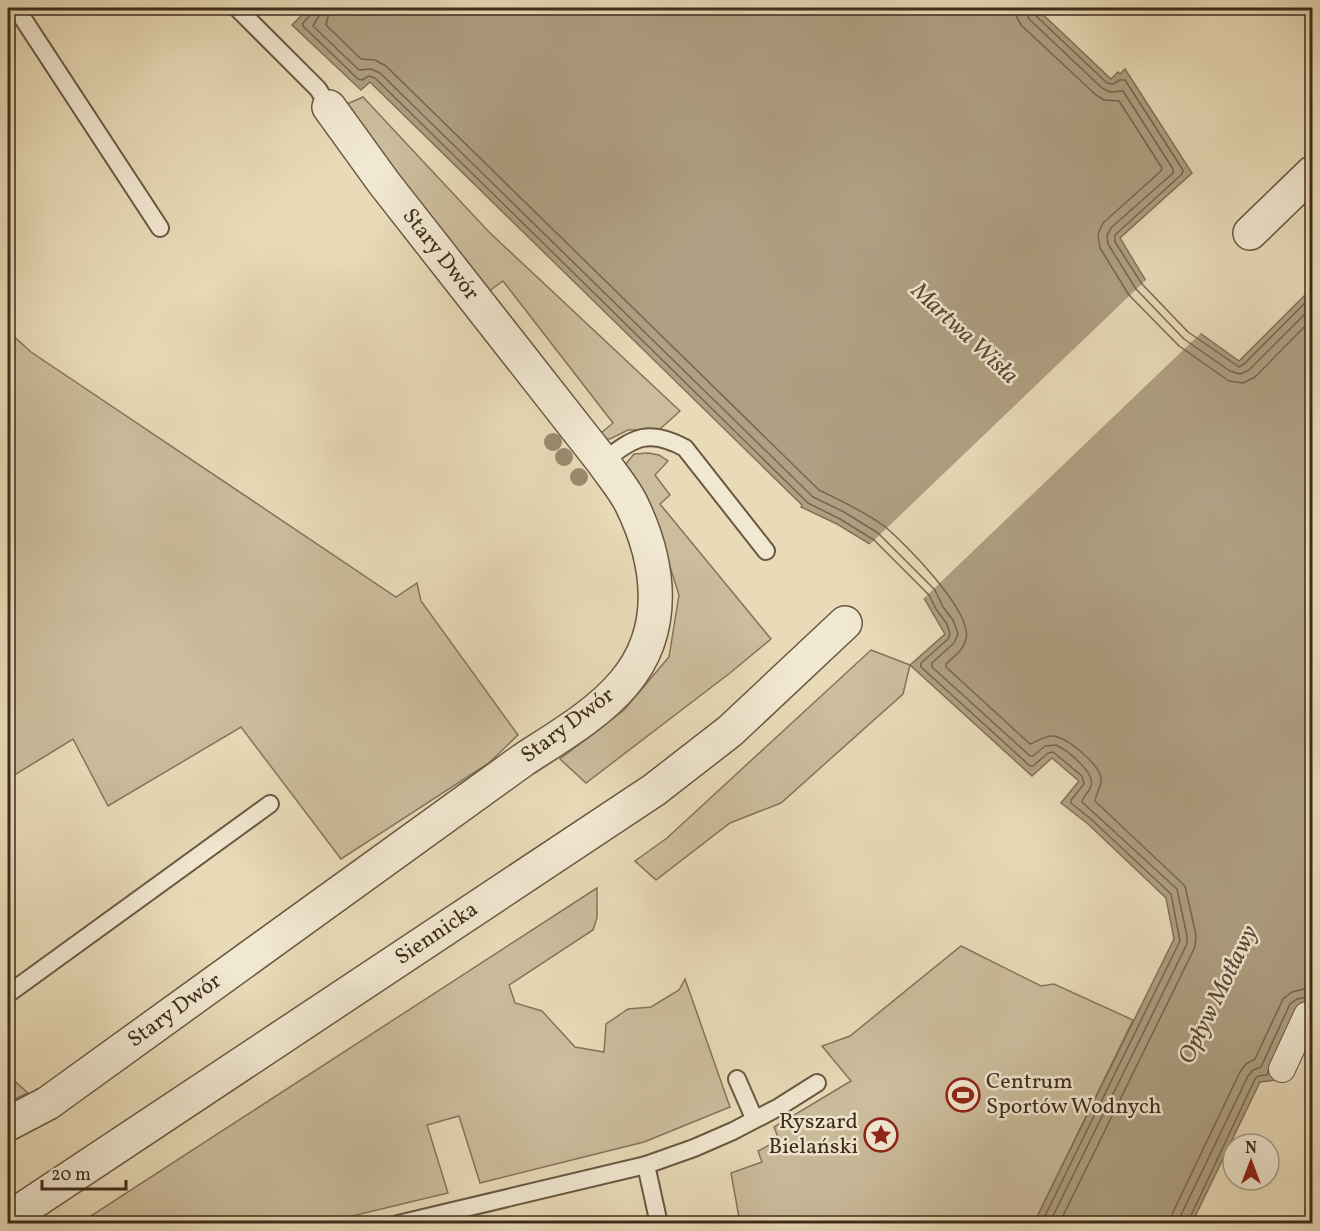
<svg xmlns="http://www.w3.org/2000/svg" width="1320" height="1231" font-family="Vollkorn,serif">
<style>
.green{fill:#ccbd9d;stroke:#86745c;stroke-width:1.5}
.water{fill:#afa083;stroke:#827259;stroke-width:1.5}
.pier{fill:#e9dbb8}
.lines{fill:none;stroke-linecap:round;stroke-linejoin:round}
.shore{stroke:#77664f;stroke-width:1.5}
.service-casing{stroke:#6a5842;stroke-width:20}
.pedestrian-casing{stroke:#6a5842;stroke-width:28}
.minor-casing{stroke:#6a5842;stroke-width:36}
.service{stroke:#f1e8d1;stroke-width:16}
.pedestrian{stroke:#f1e8d1;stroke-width:26}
.minor{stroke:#f1e8d1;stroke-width:33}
.tree{fill:#9b8b70}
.labels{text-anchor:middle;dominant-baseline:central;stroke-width:5;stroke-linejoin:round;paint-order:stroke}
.street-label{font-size:22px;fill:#3f2c1b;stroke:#f1e8d1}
.poi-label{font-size:22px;fill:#3f2c1b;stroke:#f1e8d1;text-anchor:start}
.water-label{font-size:24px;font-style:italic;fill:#5b4935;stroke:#f1e8d1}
</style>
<rect width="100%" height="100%" fill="#e9dbb8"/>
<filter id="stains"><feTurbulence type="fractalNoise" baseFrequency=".00333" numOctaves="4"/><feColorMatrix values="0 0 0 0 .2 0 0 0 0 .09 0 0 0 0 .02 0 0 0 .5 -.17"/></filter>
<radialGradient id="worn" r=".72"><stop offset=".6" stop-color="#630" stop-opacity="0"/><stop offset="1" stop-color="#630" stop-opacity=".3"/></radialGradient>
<g class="green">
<polygon points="363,97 489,232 680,411 660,429 628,430 610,439 596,437 613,423 503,281 485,294 347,104"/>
<polygon points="8,331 31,352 396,597 417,583 421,601 518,735 489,763 341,859 241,727 108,806 73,739 8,779"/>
<polygon points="648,453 659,455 668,461 655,475 670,495 660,504 771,639 730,673 586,783 560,759 624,710 669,657 679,595 657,526 625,465 634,454"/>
<polygon points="871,650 910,665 903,694 781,803 730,823 656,880 635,861 667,838"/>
<polygon points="597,888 597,918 593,930 509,985 515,1003 542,1011 575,1047 604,1052 606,1024 628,1009 651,1007 679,990 685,979 730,1107 644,1142 480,1183 459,1116 427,1125 448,1193 323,1223 80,1223"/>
<polygon points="961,946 1041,986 1054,984 1133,1020 1034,1223 740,1223 731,1173 762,1162 758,1151 779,1140 774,1127 851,1081 822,1046 850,1036"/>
<polygon points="8,1075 28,1093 8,1102"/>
</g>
<polygon class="water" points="309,8 1036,8 1111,79 1118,72 1120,74 1125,69 1192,173 1120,238 1146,281 1193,328 1239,361 1312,288 1312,1009 1275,1080 1260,1082 1192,1223 1034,1223 1174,939 1166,898 1088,824 1061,803 1079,781 1052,758 1032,776 910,665 945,634 924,598 870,544 837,524 801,507 802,505 370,82 361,90 292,25"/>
<polygon class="pier" points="1148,278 1202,332 922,600 868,546"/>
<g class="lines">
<g class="shore">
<polyline points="313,8 312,13 303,23 303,26 358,79 362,80 369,76 375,78 808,503 840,519 874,540 929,595 936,609 947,624 950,634 948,639 921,663 921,667 1030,766 1033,766 1048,753 1053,752 1082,776 1084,784 1071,800 1071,803 1092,820 1171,894 1180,941 1041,1224"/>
<path d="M321,8L320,14L313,26L359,70L371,69L380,73L813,497L844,512L878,533L935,590L943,607L953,620L958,634L954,643L932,663V667L1030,756H1033L1045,746L1056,745C1067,750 1096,773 1091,786C1089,793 1083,796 1082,802L1177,889L1187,936V944L1049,1224"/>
<path d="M330,8L326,25L361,59L375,60L386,66L819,490C841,501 864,511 884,526C905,543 973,612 966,639C964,650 953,657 946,664V667L1030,744C1037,742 1043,736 1052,736C1066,736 1099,764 1101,778C1102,787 1096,793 1095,801L1185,886L1196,935L1195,947L1059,1224"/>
<polyline points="1016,8 1017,18 1022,26 1096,95 1104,100 1119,101 1162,168 1161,171 1103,223 1098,234 1100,248 1129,295 1179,346 1229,381 1243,383 1255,377 1312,319"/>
<polyline points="1025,8 1029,19 1102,88 1110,92 1123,91 1173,169 1173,173 1112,227 1107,235 1108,244 1136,289 1184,339 1230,371 1240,374 1249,370 1312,307"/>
<polyline points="1032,8 1034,14 1107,83 1113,84 1120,80 1125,80 1183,170 1182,174 1115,235 1115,242 1142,284 1188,332 1239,367 1244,364 1312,296"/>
<polyline points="1171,1224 1173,1212 1240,1072 1246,1064 1255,1059 1283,999 1292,992 1312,987"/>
<polyline points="1180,1224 1181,1215 1248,1076 1253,1070 1261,1067 1290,1004 1297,999 1312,996"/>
<polyline points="1187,1224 1255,1079 1258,1076 1267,1075 1268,1071"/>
</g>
<g class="service-casing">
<g id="service">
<polyline points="16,8 160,228"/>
<polyline points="237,8 318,89 329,107"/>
<path d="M603,462C633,437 649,428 685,448L766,551"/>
<polyline points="8,994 270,804"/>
<polyline points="737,1079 754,1118"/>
<polyline points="646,1165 659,1224"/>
<polyline points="398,1224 646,1165 694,1148 733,1131 779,1107 817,1083"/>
</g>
</g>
<g class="pedestrian-casing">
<polyline id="pedestrian" points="1282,1069 1307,1015 1312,1014"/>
</g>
<g class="minor-casing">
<g id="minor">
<polyline points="1250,233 1312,173"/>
<path d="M8,1124L48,1103L523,760C558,737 597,715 624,683C669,630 660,562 631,503C624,489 612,475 603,462L384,183L329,107"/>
<polyline points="8,1219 654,790 730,731 845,623"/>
</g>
</g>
<use href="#service" class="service"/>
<use href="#pedestrian" class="pedestrian"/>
<use href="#minor" class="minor"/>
</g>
<g class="tree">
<circle cx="553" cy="442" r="9"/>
<circle cx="564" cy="457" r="9"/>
<circle cx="579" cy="477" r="9"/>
</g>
<defs>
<g id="stadium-ring" transform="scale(1.725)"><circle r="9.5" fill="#f1e8d1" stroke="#8f2418" stroke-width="1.5"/><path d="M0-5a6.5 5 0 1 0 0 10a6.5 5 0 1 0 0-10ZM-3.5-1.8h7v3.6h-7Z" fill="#8f2418"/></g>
<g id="sight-ring" transform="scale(1.725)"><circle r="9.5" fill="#f1e8d1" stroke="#8f2418" stroke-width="1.5"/><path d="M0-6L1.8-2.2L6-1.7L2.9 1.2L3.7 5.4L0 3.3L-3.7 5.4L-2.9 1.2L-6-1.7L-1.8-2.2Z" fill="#8f2418"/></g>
</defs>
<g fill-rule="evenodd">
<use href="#stadium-ring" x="963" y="1095"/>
<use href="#sight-ring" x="881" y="1135"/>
</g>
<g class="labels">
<g class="street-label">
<text transform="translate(440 255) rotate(52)">Stary Dwór</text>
<text transform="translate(568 726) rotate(-37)">Stary Dwór</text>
<text transform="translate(437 934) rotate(-34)">Siennicka</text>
<text transform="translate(175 1011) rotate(-36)">Stary Dwór</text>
</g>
<g class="poi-label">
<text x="986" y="1082">Centrum<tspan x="986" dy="25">Sportów Wodnych</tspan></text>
<text x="858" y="1122" text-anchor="end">Ryszard<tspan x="858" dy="25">Bielański</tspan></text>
</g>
<g class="water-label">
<text transform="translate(964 334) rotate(43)">Martwa Wisła</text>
<text transform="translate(1219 995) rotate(-64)">Opływ Motławy</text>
</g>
</g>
<rect width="1320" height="1231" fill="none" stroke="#e9dbb8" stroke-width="30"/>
<rect x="9" y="9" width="1302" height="1213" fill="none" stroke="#3f2c1b" stroke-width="3"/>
<rect x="15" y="15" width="1290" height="1201" fill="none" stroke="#3f2c1b" stroke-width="1.5"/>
<g transform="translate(1251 1162)"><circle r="28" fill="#f1e8d1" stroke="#aa9d88" stroke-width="1.5"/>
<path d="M0-4.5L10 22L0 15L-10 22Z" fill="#8f2418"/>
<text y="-9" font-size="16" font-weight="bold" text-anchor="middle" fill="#3f2c1b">N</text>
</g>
<path d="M42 1180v9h84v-9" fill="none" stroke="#3f2c1b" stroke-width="3"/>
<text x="51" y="1180" font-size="18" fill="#3f2c1b" stroke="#f1e8d1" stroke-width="4.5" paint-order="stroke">20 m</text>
<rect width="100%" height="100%" filter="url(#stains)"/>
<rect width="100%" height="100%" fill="url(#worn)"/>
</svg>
